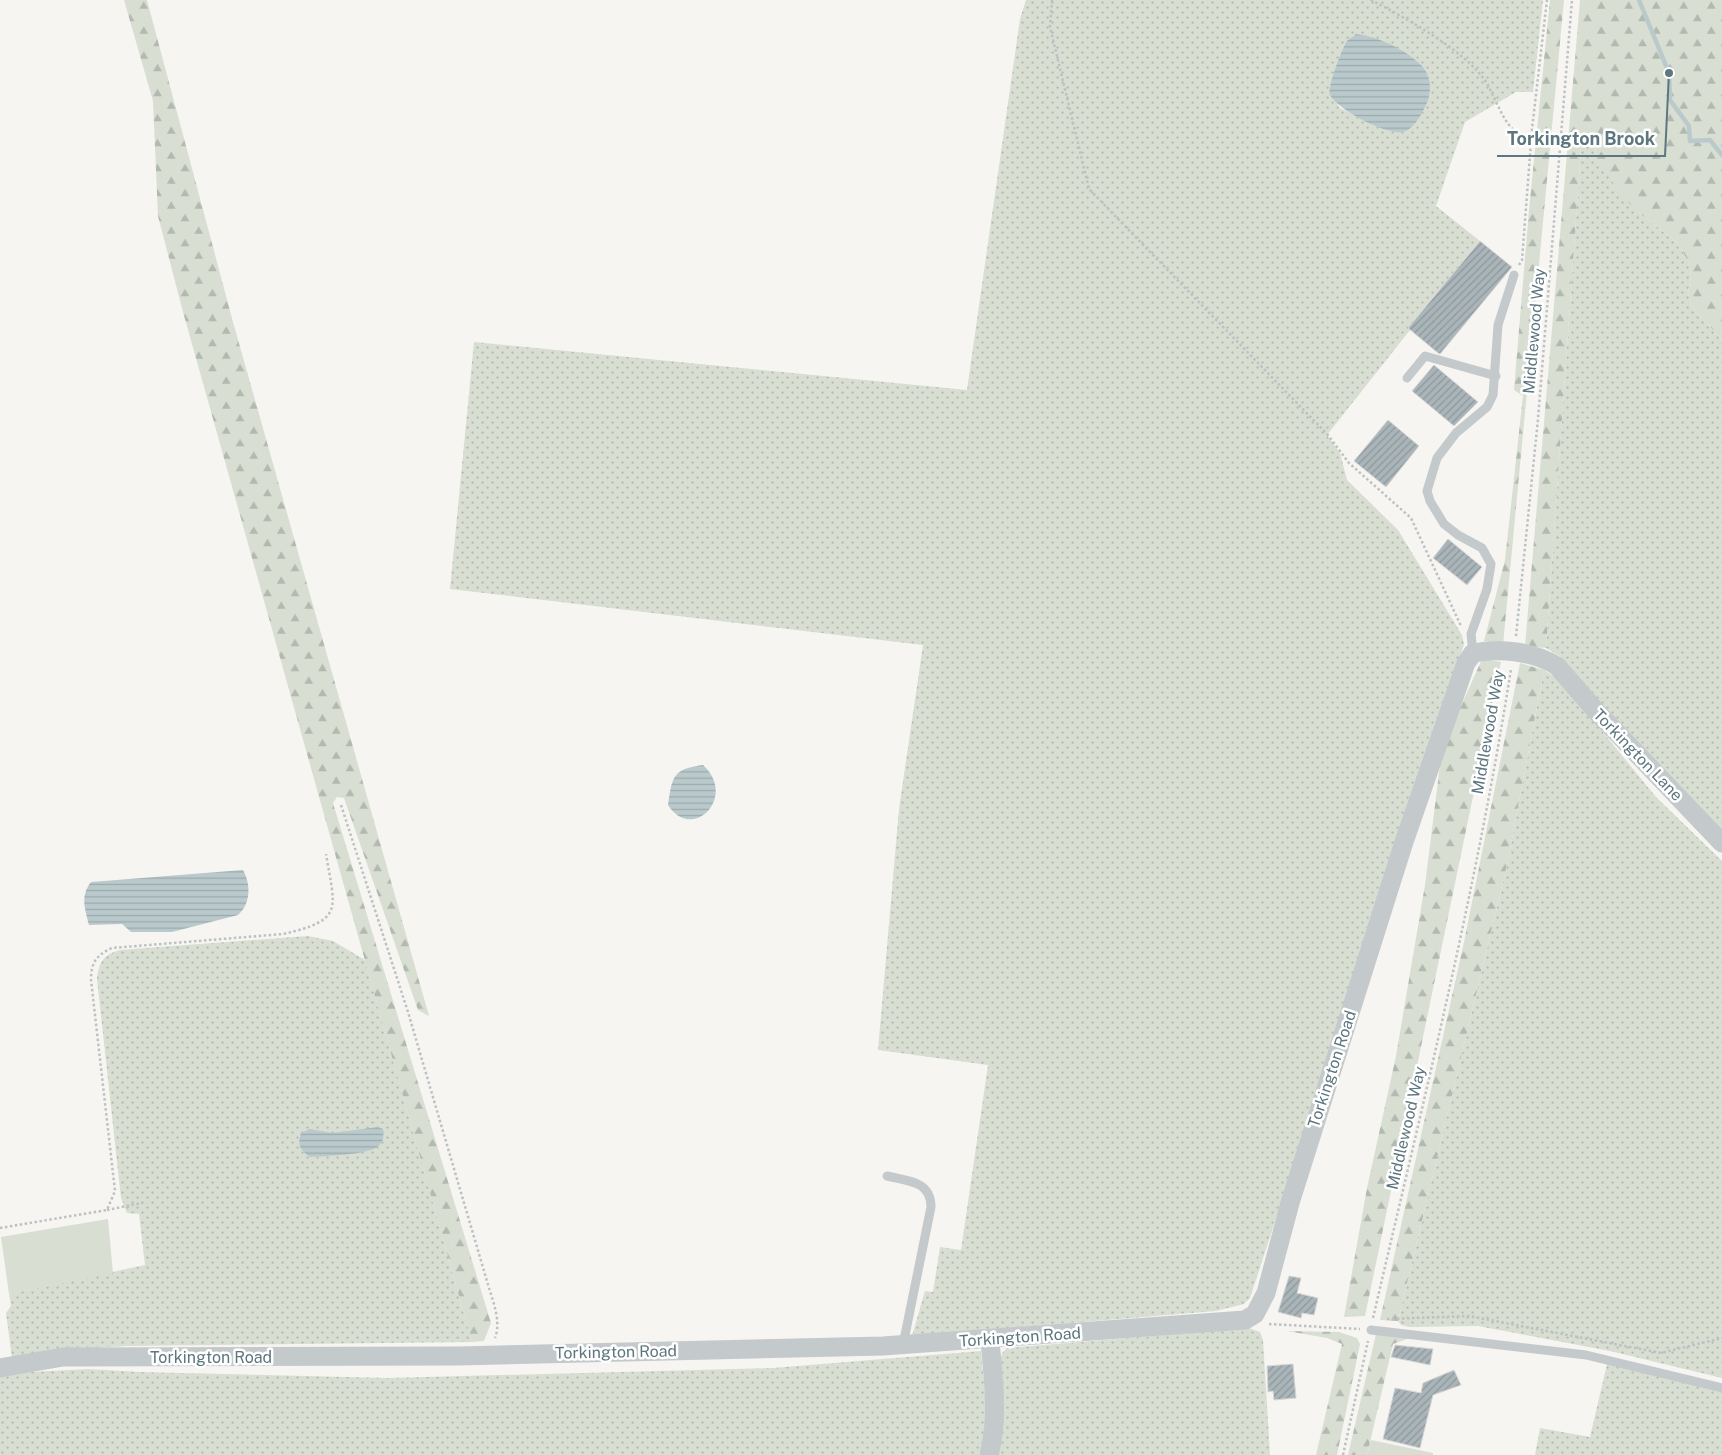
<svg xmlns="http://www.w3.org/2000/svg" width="1722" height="1455" font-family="'Public Sans',sans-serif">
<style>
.green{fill:url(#green-dots);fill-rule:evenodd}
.forest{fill:url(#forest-firs)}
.pitch{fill:#d8ded2}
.water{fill:url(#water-rules)}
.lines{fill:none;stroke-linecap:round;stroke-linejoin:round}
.stream{stroke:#bacacc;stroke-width:4.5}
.building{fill:url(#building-hatch);stroke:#d7d6d4}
.path{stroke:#bdc1c2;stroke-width:2.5;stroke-dasharray:2.5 2.5;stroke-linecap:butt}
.lane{stroke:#c4c9cb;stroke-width:9}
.street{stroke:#c4c9cb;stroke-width:19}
.street-bridge{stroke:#c4c9cb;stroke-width:19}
.labels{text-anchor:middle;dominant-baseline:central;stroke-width:5;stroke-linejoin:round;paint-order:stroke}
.street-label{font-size:16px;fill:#5d767f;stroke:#fff}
.leader{fill:none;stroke:#5d767f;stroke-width:2}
.callout-dot{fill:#5d767f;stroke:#fff;stroke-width:2}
.callout-label{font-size:18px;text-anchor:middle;font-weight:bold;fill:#5d767f;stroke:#fff;stroke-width:5;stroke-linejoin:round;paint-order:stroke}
</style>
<defs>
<pattern id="green-dots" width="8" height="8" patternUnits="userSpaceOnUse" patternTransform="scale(1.25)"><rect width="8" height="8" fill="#d8ded2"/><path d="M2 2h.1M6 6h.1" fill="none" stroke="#b2b9b0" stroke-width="1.8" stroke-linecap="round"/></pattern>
<pattern id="forest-firs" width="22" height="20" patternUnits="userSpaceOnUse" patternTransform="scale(1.25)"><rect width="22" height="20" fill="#d8ded2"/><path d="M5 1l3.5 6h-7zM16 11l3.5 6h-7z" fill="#b2b9b0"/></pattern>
<pattern id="water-rules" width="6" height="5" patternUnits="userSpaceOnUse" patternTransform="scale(1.25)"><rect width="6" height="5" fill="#bacacc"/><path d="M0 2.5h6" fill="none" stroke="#9aa9ab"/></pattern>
<pattern id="building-hatch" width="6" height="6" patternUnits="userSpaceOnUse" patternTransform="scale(1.25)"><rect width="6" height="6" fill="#aab5b9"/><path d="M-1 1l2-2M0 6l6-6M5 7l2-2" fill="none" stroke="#8e989c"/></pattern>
</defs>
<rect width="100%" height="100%" fill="#f6f5f1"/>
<g class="green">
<path d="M1026,0H1543L1533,92H1516L1465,122L1436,206L1480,241L1408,328L1410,330L1327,435L1340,453L1347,480L1398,530L1462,635L1464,644L1250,1298L1244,1304L1216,1311L912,1336L925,1291L933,1292L940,1247L961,1250L988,1065L878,1050L899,809L923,645L450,589L474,342L967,390L1020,19ZM1347,41L1375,125L1340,108L1330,93Z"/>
<polygon points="1582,133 1592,138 1597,158 1639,213 1677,242 1688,261 1691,276 1688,293 1691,305 1722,340 1722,836 1577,678 1561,657 1546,648"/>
<polygon points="1544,670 1561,681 1656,797 1722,861 1722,1378 1610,1351 1478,1326 1410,1327 1401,1325 1398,1321 1507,865"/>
<path d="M308,936L333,941L365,960L472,1342L127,1346L44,1351L12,1358L6,1313L11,1306L9,1294L145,1265L139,1214L127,1213L121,1198L97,979C99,962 103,955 120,950Z"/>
<polygon points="1249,1328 1260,1332 1263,1340 1270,1455 998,1455 1000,1359 1003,1352 1007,1348"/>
<path d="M981,1351C984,1386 991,1422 979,1455H0V1377L31,1372L88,1369L140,1372L388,1378L773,1368Z"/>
<polygon points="1607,1364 1722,1392 1722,1455 1535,1455 1540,1428 1590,1437"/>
</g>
<g class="forest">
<polygon points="124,0 147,0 233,322 429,1016 418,1010 344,798 337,797 333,803 491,1323 484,1341 472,1342 183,312 158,216 153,101"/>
<polygon points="1550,0 1564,0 1503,645 1484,641 1505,560 1523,396 1514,390 1529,210"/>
<polygon points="1580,0 1722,0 1722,340 1691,305 1688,293 1691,276 1688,261 1677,242 1639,213 1621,195 1597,158 1592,138 1582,133 1546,648 1525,646"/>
<polygon points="1482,659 1501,662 1365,1316 1344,1317 1367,1188 1396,1056 1425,885 1442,749"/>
<polygon points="1520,663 1544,670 1507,865 1398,1321 1380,1320 1464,942"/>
<polygon points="1287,1331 1339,1332 1357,1338 1360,1344 1337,1455 1316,1455 1342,1344 1327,1338"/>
<polygon points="1376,1334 1410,1338 1393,1344 1367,1455 1348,1455"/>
</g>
<g class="pitch">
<polygon points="108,1219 113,1273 9,1294 1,1237"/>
<polygon points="1371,1440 1433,1453 1433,1455 1367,1455"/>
</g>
<g class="water">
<path d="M1356,34C1379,37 1405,49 1421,65C1430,74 1432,88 1428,100C1424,110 1415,129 1403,132C1386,135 1338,110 1330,95C1327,87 1342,49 1347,41C1349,39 1354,36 1356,34Z"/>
<path d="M703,765C738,797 692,843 668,805C672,776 673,769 703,765Z"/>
<path d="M243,870C251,884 251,904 238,915L172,932H131L122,924L89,925C85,909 80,896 91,882Z"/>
<path d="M378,1127L383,1129C384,1136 384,1143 377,1147C366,1155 325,1156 310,1157C300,1150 297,1145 301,1133L310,1129L332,1133Z"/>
</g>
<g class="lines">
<polyline class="stream" points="1639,0 1669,73 1670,100 1689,126 1690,141 1710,140 1722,155"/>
</g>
<g class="building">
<polygon points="1480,241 1512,267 1440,354 1438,353 1408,328"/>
<polygon points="1434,365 1478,402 1454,426 1412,391"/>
<polygon points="1388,420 1419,446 1386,487 1354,461"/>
<polygon points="1448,539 1482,567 1467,585 1433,558"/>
<polygon points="1289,1276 1301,1278 1297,1293 1318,1298 1314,1315 1302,1313 1301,1318 1278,1312"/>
<polygon points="1395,1345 1433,1349 1430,1365 1391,1357"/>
<polygon points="1293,1364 1296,1398 1274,1400 1273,1391 1268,1392 1267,1366"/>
<polygon points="1454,1370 1461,1385 1433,1395 1420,1448 1383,1439 1395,1388 1421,1393 1423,1383"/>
</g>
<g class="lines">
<g class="path">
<polyline points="1052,0 1050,27 1089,189 1328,435 1349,463 1411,518 1461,626"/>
<path d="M1371,0C1404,17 1466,51 1486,82C1500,105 1503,131 1531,140"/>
<polyline points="1519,265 1522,260 1532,129 1547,0"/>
<polyline points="1516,636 1538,419 1572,0"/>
<path d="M341,805L408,1012L489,1288C494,1304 501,1322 495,1338"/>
<polyline points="107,1210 142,1203"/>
<path d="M0,1228L107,1210L115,1191L91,980C91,963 96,955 112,948L283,934C345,920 335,909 326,854"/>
<path d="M1373,1318C1423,1103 1477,887 1511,669"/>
<polyline points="1387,1319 1469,1316 1661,1353 1722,1338"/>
<polyline points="1269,1324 1360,1329"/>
<polyline points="1343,1455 1368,1341"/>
</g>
<g class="lane">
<polyline points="1407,378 1425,356 1496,376"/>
<polyline points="1473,653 1471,634 1487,589 1491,564 1482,548 1458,535 1444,524 1430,501 1427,491 1437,458 1456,433 1487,407 1493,395 1498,325 1514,275"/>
<path d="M887,1176C908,1181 931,1181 931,1207L903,1345"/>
<polyline points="1371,1330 1586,1355 1722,1388"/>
</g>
<g class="street">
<polyline points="1557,666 1596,711 1722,843"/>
<polyline points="0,1368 63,1357 457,1356 883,1346 1245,1320 1255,1314 1266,1293 1290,1203 1404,842 1466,663 1473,653"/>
<path d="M989,1455C999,1417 993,1378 990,1340"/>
</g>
<path class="street-bridge" d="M1473,653C1500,648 1533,651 1557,666"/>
</g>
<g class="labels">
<g class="street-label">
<text transform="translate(1534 331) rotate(-85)">Middlewood Way</text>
<text transform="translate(1488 732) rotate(-80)">Middlewood Way</text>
<text transform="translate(1638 755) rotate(46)">Torkington Lane</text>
<text transform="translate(1332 1069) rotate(-72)">Torkington Road</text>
<text transform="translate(1406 1128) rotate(-77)">Middlewood Way</text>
<text transform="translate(1020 1337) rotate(-4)">Torkington Road</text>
<text transform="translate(616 1352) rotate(-1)">Torkington Road</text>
<text x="211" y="1357">Torkington Road</text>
</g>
</g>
<path class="leader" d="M1669 73L1665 156H1497"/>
<circle class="callout-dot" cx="1669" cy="73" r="5"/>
<g class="callout-label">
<text x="1581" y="145">Torkington Brook</text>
</g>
</svg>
